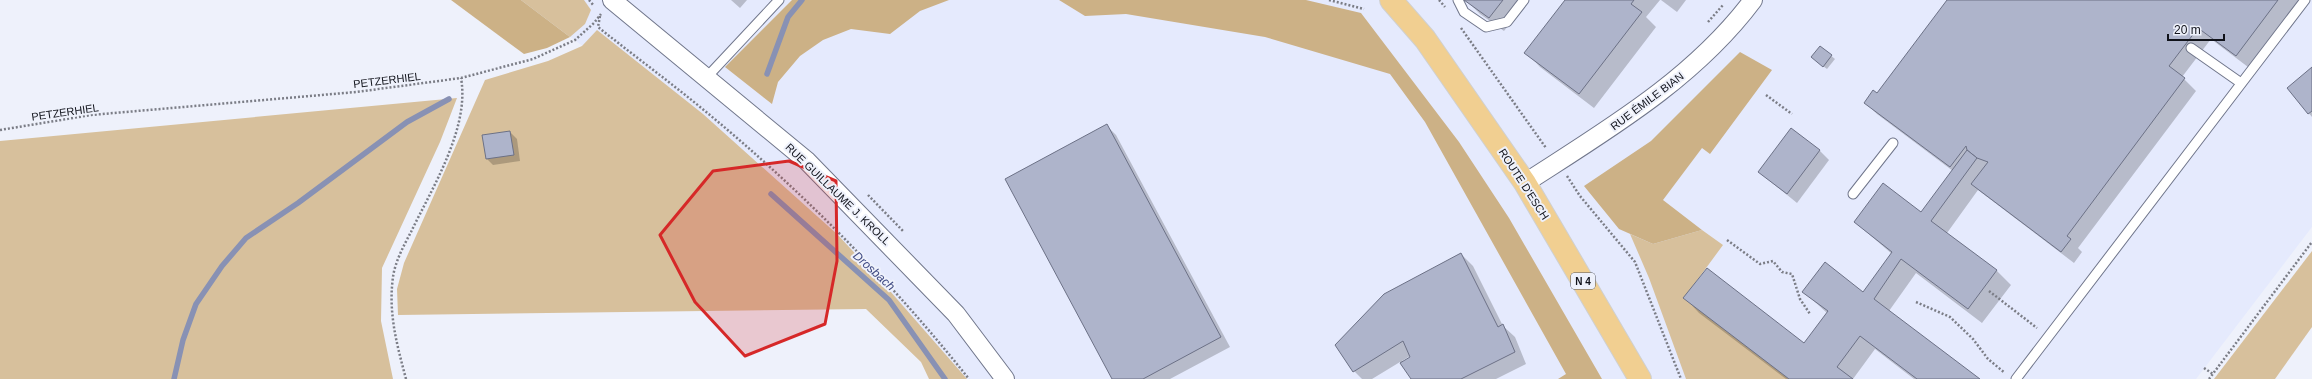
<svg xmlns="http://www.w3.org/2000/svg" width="2312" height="379" font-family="Arial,sans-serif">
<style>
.built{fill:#e5eafd}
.green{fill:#d7c09c}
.forest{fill:#ccb186}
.shadow{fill:#0003;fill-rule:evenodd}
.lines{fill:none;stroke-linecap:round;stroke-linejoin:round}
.stream{stroke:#8891b4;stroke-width:5.5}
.building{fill:#aeb4cb;stroke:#6c7186}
.lane-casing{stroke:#70768b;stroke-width:11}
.street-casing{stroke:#70768b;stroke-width:20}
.primary-casing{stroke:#cfd0d1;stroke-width:24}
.path{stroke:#7b7d86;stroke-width:2.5;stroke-dasharray:2 2;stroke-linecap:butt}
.lane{stroke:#fff;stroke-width:9}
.street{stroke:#fff;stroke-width:18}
.primary{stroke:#f1cf91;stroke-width:22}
.marked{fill:#d62828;fill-opacity:0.2;stroke:#d62828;stroke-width:3;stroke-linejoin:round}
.labels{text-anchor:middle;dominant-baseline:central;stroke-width:4;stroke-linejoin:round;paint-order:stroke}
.shield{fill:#eef1fb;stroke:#53555e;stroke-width:1}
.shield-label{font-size:10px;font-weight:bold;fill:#10121a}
.street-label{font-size:11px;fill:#10121a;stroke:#eef1fb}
.water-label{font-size:12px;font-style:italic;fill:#3e4982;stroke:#eef1fb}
</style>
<rect width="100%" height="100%" fill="#eef1fb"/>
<polygon class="built" points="521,0 2312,0 2312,227 2196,379 954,379 600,59"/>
<g class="green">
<polygon points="521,0 584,0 591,10 585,24 570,37"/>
<polygon points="597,30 703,114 837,234 890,291 967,379 929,379 921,362 866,309 398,315 397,289 404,263 485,80 548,61 582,46"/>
<polygon points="457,98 440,142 382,268 381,321 393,379 0,379 0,141"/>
<polygon points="1702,230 1723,245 1684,298 1789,379 1686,379 1649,278 1630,234 1653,244"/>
<polygon points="2312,251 2312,327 2275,379 2214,379"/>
</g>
<g class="forest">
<polygon points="451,0 521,0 570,37 547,48 524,54"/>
<polygon points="792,0 949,0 920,11 890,34 851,29 823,40 800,56 778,82 772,104 725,67"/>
<polygon points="1059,0 1306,0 1361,13 1459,142 1509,218 1602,379 1558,379 1566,374 1425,122 1390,74 1265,37 1126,14 1085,16"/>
<polygon points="1740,52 1772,70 1710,154 1702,148 1663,200 1702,230 1653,244 1619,229 1584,186 1651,141"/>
</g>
<g class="shadow">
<polygon points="731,0 747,0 740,8"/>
<polygon points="1466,0 1528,0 1504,31 1480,14"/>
<polygon points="1566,0 1660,0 1646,17 1656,27 1594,108 1540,67 1526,52"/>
<polygon points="1661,0 1686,0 1677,12"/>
<polygon points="1948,0 2299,0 2248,67 2211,39 2182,77 2196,91 2078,248 2082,252 2074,263 1978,190 1947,233 1997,271 2011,285 1982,323 1916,273 1889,311 1978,379 1914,379 1875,349 1853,379 1786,379 1699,313 1685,298 1804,345 1827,313 1804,292 1864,293 1892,254 1855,222 1921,214 1953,171 1877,114 1866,103 1877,94"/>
<polygon points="1820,47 1835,59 1827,69 1816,61"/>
<polygon points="2312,68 2312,117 2288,88"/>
<polygon points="1106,125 1116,135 1230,347 1170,379 1113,379"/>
<polygon points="510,132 517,139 520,161 493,165 486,158"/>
<polygon points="1819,150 1829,160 1797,203 1759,172"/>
<path d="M1461,254L1473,266L1503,326L1515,337L1526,364L1496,379H1412L1400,362L1372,379H1362L1354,371ZM1410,356L1411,358L1403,362L1402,361Z"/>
</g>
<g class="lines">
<g class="stream">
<polyline points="767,74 788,17 802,0"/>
<polyline points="771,194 889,300 945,379"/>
<polyline points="174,379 183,340 196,304 222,266 246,238 298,203 407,122 449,99"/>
</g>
</g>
<g class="building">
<polygon points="1464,0 1503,0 1489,18"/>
<polygon points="1565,0 1634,0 1631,4 1642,12 1579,94 1524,53"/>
<polygon points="1947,0 2278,0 2236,56 2198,28 2169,66 2185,78 2067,236 2071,239 2061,252 1971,184 1988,162 1977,158 1967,150 1966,146 1950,167 1864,103 1873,90 1877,93"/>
<polygon points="1820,46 1832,55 1823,67 1811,57"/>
<polygon points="2312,67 2312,111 2308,114 2287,88"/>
<polygon points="1107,124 1221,337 1143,379 1112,379 1005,179"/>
<polygon points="1791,128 1820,150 1787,194 1758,172"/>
<polygon points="510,131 514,155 486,159 482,135"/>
<polygon points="1967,150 1977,158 1931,221 1997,270 1968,309 1901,259 1874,299 1980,379 1917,379 1860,336 1837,367 1853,379 1789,379 1683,298 1707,268 1804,343 1828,311 1802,292 1825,262 1863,292 1892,252 1854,222 1883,183 1921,212"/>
<polygon points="1461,253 1498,327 1503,324 1515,352 1461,379 1411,379 1400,363 1410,357 1403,341 1353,372 1335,345 1384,294"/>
</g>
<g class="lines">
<g class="lane-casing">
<g id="lane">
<polyline points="1458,0 1464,12 1486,27 1507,22 1524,0"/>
<polyline points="2191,48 2241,83"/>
<polyline points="707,77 779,0"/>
<polyline points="1853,194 1893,143"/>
<polyline points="2016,379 2305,0"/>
</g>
</g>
<g class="street-casing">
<g id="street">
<polyline points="612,0 807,161 956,314 1005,379"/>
<path d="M1525,183C1607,130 1694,79 1753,0"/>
</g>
</g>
<g class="primary-casing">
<polyline id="primary" points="1391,0 1425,39 1525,183 1640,379"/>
</g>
<g class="path">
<polyline points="589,0 594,6"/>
<polyline points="1329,0 1364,9"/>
<polyline points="1439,0 1445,7"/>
<path d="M600,16L598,27C633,55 670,82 705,111C801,190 891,281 969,379"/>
<polyline points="1708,22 1723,5"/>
<polyline points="1461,28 1546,148"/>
<polyline points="1766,95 1792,114"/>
<polyline points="0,130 91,115 356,92 461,78 533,59 575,40 594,23 601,14"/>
<polyline points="1567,176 1580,196 1635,262 1681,379"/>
<polyline points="868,195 903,231"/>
<polyline points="1727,240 1760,264 1773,261 1782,272 1792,274 1800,299 1810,314"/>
<polyline points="1989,291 2037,328"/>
<polyline points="1916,302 1950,317 1973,339 1988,359 2005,373"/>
<polyline points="2204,368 2213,374"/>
<path d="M406,379C397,345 388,313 393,277C395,262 404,245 411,232C432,188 470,128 461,78"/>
<polyline points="2209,379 2312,242"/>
</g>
<use href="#lane" class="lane"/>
<use href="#street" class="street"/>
<use href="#primary" class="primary"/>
</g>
<path class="marked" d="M789,161L836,181L837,261L825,324L745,356L695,302L660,235L713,171Z"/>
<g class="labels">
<rect class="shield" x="1571" y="273" width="24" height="16" rx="3"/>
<g class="shield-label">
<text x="1583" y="281">N 4</text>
</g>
<g class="street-label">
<text transform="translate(387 80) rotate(-7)">PETZERHIEL</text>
<text transform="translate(1647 101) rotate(-37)">RUE ÉMILE BIAN</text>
<text transform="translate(65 112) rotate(-8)">PETZERHIEL</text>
<text transform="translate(1524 184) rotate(57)">ROUTE D'ESCH</text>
<text transform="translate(838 194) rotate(44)">RUE GUILLAUME J. KROLL</text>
</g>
<g class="water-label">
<text transform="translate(874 271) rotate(42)">Drosbach</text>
</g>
</g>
<path d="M2168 34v6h56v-6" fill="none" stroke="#10121a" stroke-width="2"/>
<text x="2174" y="34" font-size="12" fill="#10121a" stroke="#eef1fb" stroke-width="3" paint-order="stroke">20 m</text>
</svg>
